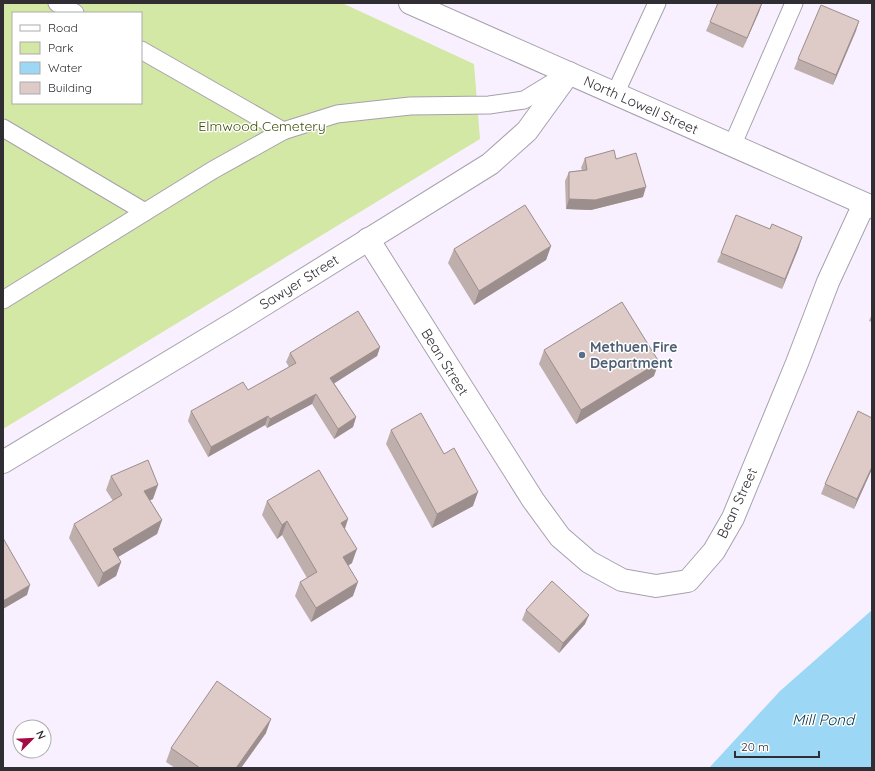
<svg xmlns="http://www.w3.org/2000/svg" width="875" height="771" font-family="Quicksand,sans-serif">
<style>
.green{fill:#d2e8a4;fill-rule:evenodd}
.water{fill:#9cd8f5}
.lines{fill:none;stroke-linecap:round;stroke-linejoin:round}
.lane-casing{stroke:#a7a0ad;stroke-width:19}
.street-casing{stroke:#a7a0ad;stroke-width:24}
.secondary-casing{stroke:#a7a0ad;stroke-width:24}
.lane{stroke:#fff;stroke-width:17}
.street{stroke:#fff;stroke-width:22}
.secondary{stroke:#fff;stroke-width:22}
.wall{fill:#bfafac}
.shaded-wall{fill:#9b8e8c}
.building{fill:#decbc8;stroke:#9b8e8c}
.service-dot{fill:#5c6f8a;stroke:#fff;stroke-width:1.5}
.labels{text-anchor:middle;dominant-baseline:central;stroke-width:3;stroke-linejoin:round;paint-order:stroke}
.street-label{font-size:14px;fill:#302d33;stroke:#fff}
.park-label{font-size:14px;fill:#40500b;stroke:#fff}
.service-label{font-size:14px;font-weight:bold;fill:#4e5e75;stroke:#fff;text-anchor:start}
.water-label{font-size:15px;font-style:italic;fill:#003346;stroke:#fff}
</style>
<rect width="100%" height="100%" fill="#f8f0ff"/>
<path class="green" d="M3,3H342L474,64L480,139L3,429ZM13,13H141V103H13Z"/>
<polygon class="water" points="872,610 872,768 709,768 780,691"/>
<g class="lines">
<g class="lane-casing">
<g id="lane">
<polyline points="57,3 75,13"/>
<polyline points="141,50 283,131"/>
<polyline points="615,94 657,3"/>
<polyline points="3,128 145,212 213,170 283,131 337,114 410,106 489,105 524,100 565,75"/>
<polyline points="732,146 794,3"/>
<polyline points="3,300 145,212"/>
</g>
</g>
<g class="street-casing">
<g id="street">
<polyline points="368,239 533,500 560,537 589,562 622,580 656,586 688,581 714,551 733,518 797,363 828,282 864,204"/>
<polyline points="3,462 239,320 490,164 527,131 569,73"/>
</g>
</g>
<g class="secondary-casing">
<polyline id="secondary" points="410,3 872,207"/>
</g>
<use href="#lane" class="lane"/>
<use href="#street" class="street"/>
<use href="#secondary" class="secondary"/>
</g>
<g class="wall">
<polygon points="762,3 759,12 743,48 706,31 710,22"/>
<polygon points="859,21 833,85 794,69 798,59"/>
<polygon points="585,158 616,159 643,197 591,210 566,209 565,181 569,172 582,170 581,168"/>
<polygon points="551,246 546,260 474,305 448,263 454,249"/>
<polygon points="799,247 782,289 717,262 721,253"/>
<polygon points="872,314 872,322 869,321"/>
<polygon points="380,347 377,356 334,383 356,417 353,427 334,439 312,404 267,428 265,425 208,457 188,421 191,411 248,390 289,367 286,362 290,353"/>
<polygon points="544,350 654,376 576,424 539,364"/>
<polygon points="872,418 872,469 854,509 821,494 825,484"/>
<polygon points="391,430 444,454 473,506 432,528 386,444"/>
<polygon points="111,476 153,499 150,500 162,520 157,534 118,557 121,562 116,576 98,587 69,538 74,524 113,501 106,490"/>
<polygon points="267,501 348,519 345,529 352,563 348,566 353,596 311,622 295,596 300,582 307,578 282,535 277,539 262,515"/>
<polygon points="526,610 585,624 559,653 522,620"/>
<polygon points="266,733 241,768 175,768 166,762 171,748"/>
</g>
<g class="shaded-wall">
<polygon points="762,3 759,12 743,48 747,38"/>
<polygon points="859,21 856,31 833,85 836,75"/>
<polygon points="646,187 643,197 591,210 566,209 569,199"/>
<polygon points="802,237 799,247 782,289 785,279"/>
<polygon points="551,246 546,260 474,305 479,291"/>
<polygon points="380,347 377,356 327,388 330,378"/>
<polygon points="659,362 654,376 576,424 581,410"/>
<polygon points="316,394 312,404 267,428 270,419"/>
<polygon points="268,416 265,425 208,457 211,447"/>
<polygon points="356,417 353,427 334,439 338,429"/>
<polygon points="872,467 872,469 854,509 857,499"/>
<polygon points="158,485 153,499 139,505 144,491"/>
<polygon points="478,492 473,506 432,528 437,514"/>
<polygon points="348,519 343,533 341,523"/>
<polygon points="162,520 157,534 108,563 113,549"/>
<polygon points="287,521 282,535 277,539 282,525"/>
<polygon points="357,549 352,563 338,571 343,557"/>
<polygon points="121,562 116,576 98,587 103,573"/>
<polygon points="358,582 353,596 311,622 316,608"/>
<polygon points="30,585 27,595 3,609 3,601"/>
<polygon points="589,615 585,624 559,653 563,643"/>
<polygon points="271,719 266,733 241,768 236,768"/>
</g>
<g class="building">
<polygon points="718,3 762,3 747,38 710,22"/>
<polygon points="821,5 859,21 836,75 798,59"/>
<polygon points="614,150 616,159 636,153 646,187 595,200 569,199 569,172 587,170 585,158"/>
<polygon points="525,205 551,246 479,291 454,249"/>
<polygon points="736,215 770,229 772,224 802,237 785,279 721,253"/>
<polygon points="622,302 659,362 581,410 544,350"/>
<polygon points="358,311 380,347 330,378 356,417 338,429 316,394 270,419 268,416 211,447 191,411 243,382 248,390 296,363 290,353"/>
<polygon points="858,411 872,418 872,467 857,499 825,484"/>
<polygon points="421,413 444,454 454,448 478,492 437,514 391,430"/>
<polygon points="148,460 158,485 144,491 162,520 113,549 121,562 103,573 74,524 122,495 111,476"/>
<polygon points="319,470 348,519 341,523 357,549 343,557 358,582 316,608 300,582 317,572 287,521 282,525 267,501"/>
<polygon points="3,538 30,585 3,601"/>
<polygon points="552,581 589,615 563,643 526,610"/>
<polygon points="217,681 271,719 236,768 200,768 171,748"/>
</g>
<circle class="service-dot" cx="582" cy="355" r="4"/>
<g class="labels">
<g class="street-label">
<text transform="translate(641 105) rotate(24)">North Lowell Street</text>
<text transform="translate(299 282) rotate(-32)">Sawyer Street</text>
<text transform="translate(445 362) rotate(58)">Bean Street</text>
<text transform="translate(737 503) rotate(-65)">Bean Street</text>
</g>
<g class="park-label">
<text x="262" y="126">Elmwood Cemetery</text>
</g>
<g class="service-label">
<text x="590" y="347">Methuen Fire<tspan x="590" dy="16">Department</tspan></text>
</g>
<g class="water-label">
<text x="823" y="719">Mill Pond</text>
</g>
</g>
<rect width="875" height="771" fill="none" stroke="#302d33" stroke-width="8"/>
<rect x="12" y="12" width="130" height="92" fill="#ffffff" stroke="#acabad"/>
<rect x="20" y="25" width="20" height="6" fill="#ffffff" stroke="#acabad"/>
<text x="48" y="32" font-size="12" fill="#302d33">Road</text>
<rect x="20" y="42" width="20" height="12" fill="#d2e8a4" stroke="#acabad"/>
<text x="48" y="52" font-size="12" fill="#302d33">Park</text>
<rect x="20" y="62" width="20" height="12" fill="#9cd8f5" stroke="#acabad"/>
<text x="48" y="72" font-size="12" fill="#302d33">Water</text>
<rect x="20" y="82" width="20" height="12" fill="#decbc8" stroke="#acabad"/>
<text x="48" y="92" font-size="12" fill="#302d33">Building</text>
<g transform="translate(32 739) rotate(66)"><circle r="19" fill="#ffffff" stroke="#acabad"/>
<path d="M0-3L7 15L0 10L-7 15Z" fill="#a30b47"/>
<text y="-6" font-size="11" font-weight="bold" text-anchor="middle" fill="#302d33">N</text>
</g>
<path d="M735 751v6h84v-6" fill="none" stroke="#302d33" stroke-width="2"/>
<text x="741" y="751" font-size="12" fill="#302d33" stroke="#ffffff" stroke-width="3" paint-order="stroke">20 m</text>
</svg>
